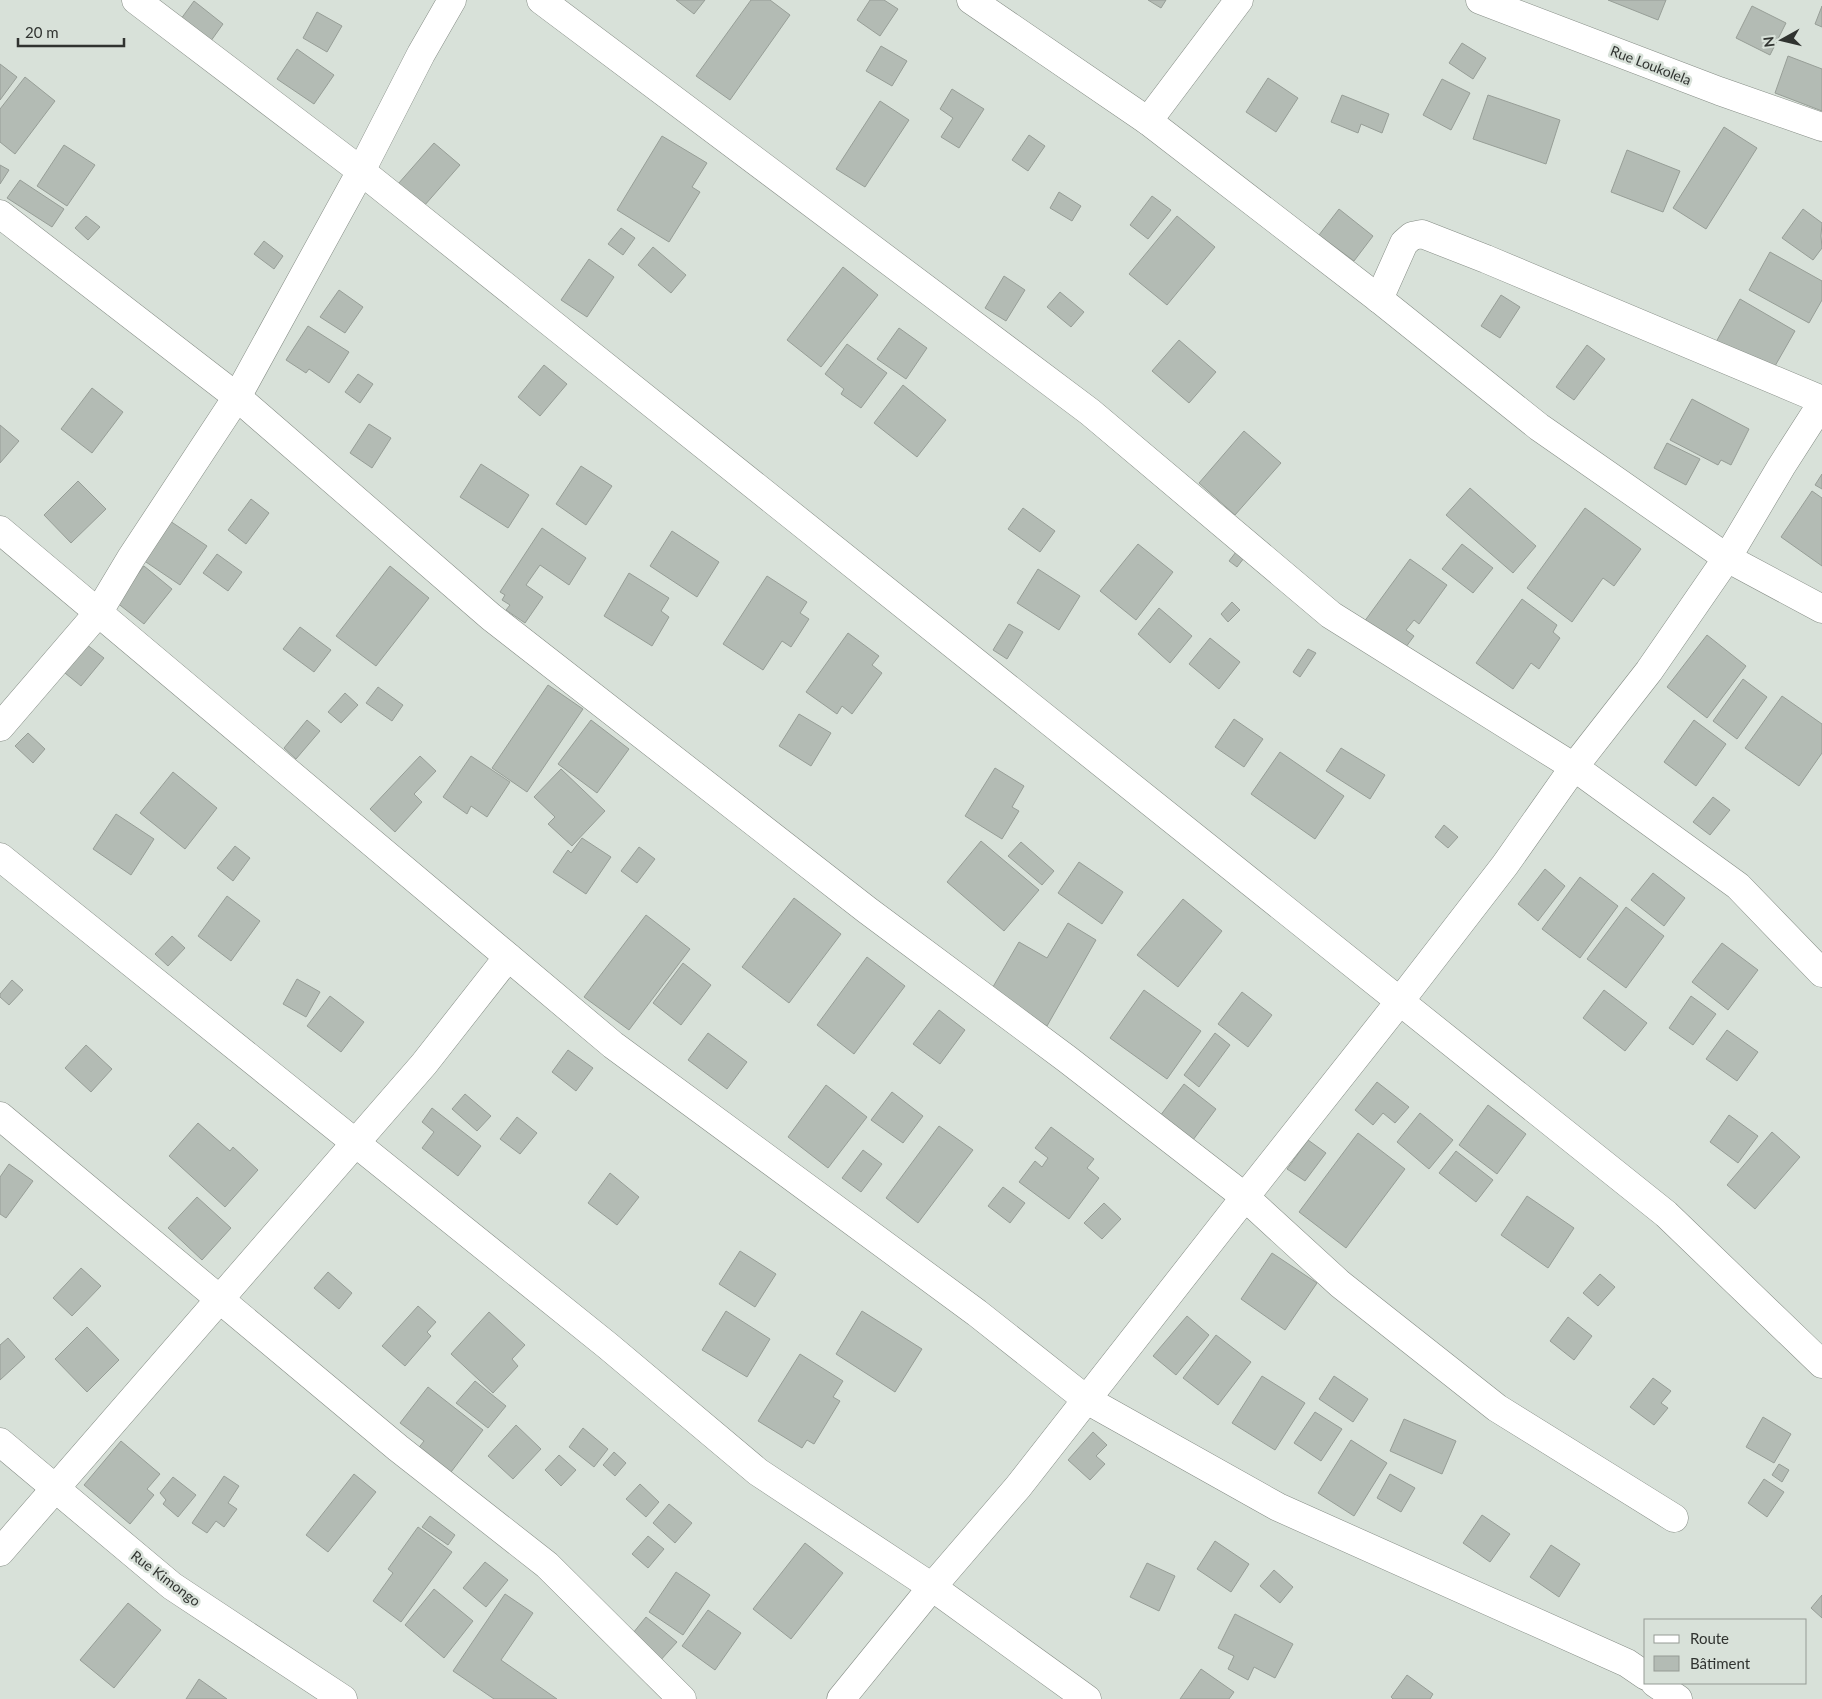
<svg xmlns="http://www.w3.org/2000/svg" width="1822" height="1699" font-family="Lato,sans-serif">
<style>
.building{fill:#b3bbb4;stroke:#979e97}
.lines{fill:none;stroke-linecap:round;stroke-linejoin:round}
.minor-casing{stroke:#858c85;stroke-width:29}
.minor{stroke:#fff;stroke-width:28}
.labels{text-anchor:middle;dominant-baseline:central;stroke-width:5;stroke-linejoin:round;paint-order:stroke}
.street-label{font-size:14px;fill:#303330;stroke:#d8e1d9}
</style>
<rect width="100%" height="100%" fill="#d8e1d9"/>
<g class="building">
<polygon points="676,0 705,0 694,14"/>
<polygon points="751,0 770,0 790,15 730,100 696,76"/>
<polygon points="870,0 884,0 898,9 880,36 857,20"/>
<polygon points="1148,0 1166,0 1161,8"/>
<polygon points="1608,0 1666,0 1658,20"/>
<polygon points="194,1 223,24 208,45 178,23"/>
<polygon points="1752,6 1786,23 1770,55 1736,38"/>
<polygon points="1822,6 1822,27 1815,24"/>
<polygon points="317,12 342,26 327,52 303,38"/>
<polygon points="1462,43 1486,58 1473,79 1449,63"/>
<polygon points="881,46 907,61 892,86 866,71"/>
<polygon points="297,49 334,75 314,104 277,79"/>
<polygon points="1788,56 1822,69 1822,111 1775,93"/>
<polygon points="0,64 17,77 0,100"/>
<polygon points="25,77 55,101 15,154 0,142 0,109"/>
<polygon points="1268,78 1298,98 1276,132 1246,112"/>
<polygon points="1442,79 1470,93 1451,130 1423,115"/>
<polygon points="952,89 984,109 959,148 941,137 953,118 940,109"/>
<polygon points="1342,95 1389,114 1382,133 1361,124 1358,133 1331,122"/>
<polygon points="1488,95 1560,120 1546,164 1473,139"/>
<polygon points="880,101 909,120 865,187 836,169"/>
<polygon points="1724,127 1757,148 1706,229 1673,208"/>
<polygon points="1029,135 1045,146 1028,171 1012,160"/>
<polygon points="662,136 707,163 692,187 700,192 669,242 617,210"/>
<polygon points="434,143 460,165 424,206 398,184"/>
<polygon points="64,145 95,165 67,206 37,186"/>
<polygon points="1627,150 1680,171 1663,212 1611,192"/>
<polygon points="0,165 9,170 0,184"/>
<polygon points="20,180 64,209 52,227 7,198"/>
<polygon points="1059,192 1081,206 1072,221 1050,208"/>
<polygon points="1152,196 1171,210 1148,239 1130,225"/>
<polygon points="1339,209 1373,236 1354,261 1319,235"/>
<polygon points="1803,209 1822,223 1821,236 1822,248 1813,260 1782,238"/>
<polygon points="86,216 100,227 88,240 75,228"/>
<polygon points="1177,216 1215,247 1167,305 1129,274"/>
<polygon points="621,228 635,238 623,255 608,244"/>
<polygon points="264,241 283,256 274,269 254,254"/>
<polygon points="653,247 686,275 671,293 638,265"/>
<polygon points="1770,252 1822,281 1822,300 1809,323 1749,290"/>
<polygon points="589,259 614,277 587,317 561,300"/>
<polygon points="843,267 878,295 821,367 787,340"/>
<polygon points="1004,276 1025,290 1006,321 985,308"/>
<polygon points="339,290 363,307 345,333 320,317"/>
<polygon points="1060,292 1084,312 1071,327 1047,307"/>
<polygon points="1501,295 1520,307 1500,338 1481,326"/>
<polygon points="1740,299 1795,331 1771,373 1716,342"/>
<polygon points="308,326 349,352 329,383 309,369 306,373 286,360"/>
<polygon points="899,328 927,348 906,379 877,359"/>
<polygon points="1179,340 1216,372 1189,403 1152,371"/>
<polygon points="847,344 887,373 861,408 841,394 844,389 825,374"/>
<polygon points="1587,345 1605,359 1574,400 1556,387"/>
<polygon points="544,365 567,384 540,416 518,397"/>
<polygon points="358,374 373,384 360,403 345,392"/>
<polygon points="903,385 946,420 917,457 874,423"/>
<polygon points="92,388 123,412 92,453 61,429"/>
<polygon points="1692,399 1749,429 1731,465 1721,460 1718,465 1670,440"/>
<polygon points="369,424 391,438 372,468 350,453"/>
<polygon points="0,425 19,441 0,463"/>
<polygon points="1244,431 1281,463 1235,515 1199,483"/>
<polygon points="1667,443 1700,459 1686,485 1654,468"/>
<polygon points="481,464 529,495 508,528 460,497"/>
<polygon points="581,466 612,486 586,525 556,504"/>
<polygon points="1822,474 1822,489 1815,485"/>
<polygon points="78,481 106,509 71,543 44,515"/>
<polygon points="1470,488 1536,546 1513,573 1446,515"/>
<polygon points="1812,491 1822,498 1822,566 1781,537"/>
<polygon points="251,499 269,513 246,544 228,530"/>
<polygon points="1023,508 1055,531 1040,552 1008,529"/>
<polygon points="1585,508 1641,549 1614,586 1603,578 1572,622 1527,588"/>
<polygon points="170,521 207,546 180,585 143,560"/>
<polygon points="542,528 586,558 569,585 540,565 526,585 543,597 525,623 506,610 510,605 502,600 505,595 500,592"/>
<polygon points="672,531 719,562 697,597 650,566"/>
<polygon points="1138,544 1173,572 1136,620 1100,591"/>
<polygon points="1462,544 1493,568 1473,593 1442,569"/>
<polygon points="1236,552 1244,558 1237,567 1229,561"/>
<polygon points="217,554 242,572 228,591 203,573"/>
<polygon points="1410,559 1447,585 1419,624 1414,620 1406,630 1414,636 1403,651 1364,622"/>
<polygon points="144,566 172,589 144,624 116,602"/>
<polygon points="390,566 429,598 376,666 336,636"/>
<polygon points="1038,569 1080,596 1059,630 1017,603"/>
<polygon points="629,573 669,598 661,611 669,617 652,646 604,616"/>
<polygon points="767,576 807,602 800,613 809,619 791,647 782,641 763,670 723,644"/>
<polygon points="1522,599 1557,625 1553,632 1560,638 1539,669 1531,663 1513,689 1476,663"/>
<polygon points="1232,602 1240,610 1228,622 1221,614"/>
<polygon points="1159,608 1192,636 1170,663 1138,634"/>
<polygon points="1009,624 1023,632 1007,659 993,650"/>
<polygon points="300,627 331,650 314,672 283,649"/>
<polygon points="848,633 879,656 872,665 882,673 852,714 842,706 837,714 806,692"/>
<polygon points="1707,635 1746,666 1707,718 1667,687"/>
<polygon points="1210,638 1240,662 1219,689 1189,664"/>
<polygon points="82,641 104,658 81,686 60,669"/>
<polygon points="1308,649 1316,653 1300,677 1293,672"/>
<polygon points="1743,679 1767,697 1737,739 1713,721"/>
<polygon points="548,685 583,709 527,792 492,768"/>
<polygon points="378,687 403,705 392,721 366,703"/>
<polygon points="345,693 358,705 341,723 328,712"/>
<polygon points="1782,696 1822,724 1822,753 1799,786 1745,748"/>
<polygon points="799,714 831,733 811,766 779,746"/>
<polygon points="1234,719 1263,739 1244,767 1215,747"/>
<polygon points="307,720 320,731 296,759 284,748"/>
<polygon points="591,720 629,749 597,793 558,764"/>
<polygon points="1694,720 1726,744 1696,786 1664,762"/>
<polygon points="28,733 45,749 33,763 15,746"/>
<polygon points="1341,748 1385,775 1370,799 1326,771"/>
<polygon points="1280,752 1344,796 1315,839 1251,794"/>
<polygon points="420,756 436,771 414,794 422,802 395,832 370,809"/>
<polygon points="471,756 510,782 487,817 471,806 467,814 443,797"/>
<polygon points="995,768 1024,786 1012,807 1019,811 1002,839 965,816"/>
<polygon points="561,769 605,811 572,846 548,824 555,817 534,797"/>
<polygon points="173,772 217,808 185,849 140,813"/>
<polygon points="1713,797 1730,810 1710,835 1693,822"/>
<polygon points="116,814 154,839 131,875 93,849"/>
<polygon points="1444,825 1458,837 1448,848 1435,837"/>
<polygon points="582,838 611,857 586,894 553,872 568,850 571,853"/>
<polygon points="981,841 1039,890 1004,931 947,882"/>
<polygon points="1021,842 1054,871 1042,885 1008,856"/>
<polygon points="235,846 250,858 233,881 217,868"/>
<polygon points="639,847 655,859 637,883 621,871"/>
<polygon points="1079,862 1123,892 1102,924 1058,893"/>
<polygon points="1545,869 1565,886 1538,921 1518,904"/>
<polygon points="1653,873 1685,898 1664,926 1631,900"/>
<polygon points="1580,877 1618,906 1580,958 1542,929"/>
<polygon points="227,896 260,921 231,961 198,936"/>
<polygon points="794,898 841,934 789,1003 742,967"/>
<polygon points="1183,899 1222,931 1178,987 1137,955"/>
<polygon points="1626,907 1664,936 1626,988 1587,959"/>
<polygon points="646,915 690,949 629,1030 584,997"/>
<polygon points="1068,923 1096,940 1047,1026 990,992 1019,942 1047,958"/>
<polygon points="172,936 185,948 168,966 155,954"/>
<polygon points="1722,943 1758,970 1728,1010 1692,982"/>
<polygon points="867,957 905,986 854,1054 817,1025"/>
<polygon points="683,963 711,985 681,1025 653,1003"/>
<polygon points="297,979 320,992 306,1017 283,1004"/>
<polygon points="12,980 23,990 9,1005 0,997 0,994"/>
<polygon points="1144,990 1201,1031 1167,1079 1110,1038"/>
<polygon points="1604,990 1647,1023 1625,1051 1583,1018"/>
<polygon points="1242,992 1272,1015 1248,1047 1218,1024"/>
<polygon points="330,996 364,1022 341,1052 307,1026"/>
<polygon points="1691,996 1716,1014 1693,1045 1669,1028"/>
<polygon points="939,1010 965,1030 940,1064 913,1044"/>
<polygon points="1727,1030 1758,1052 1737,1081 1706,1059"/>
<polygon points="708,1033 747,1062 727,1089 688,1060"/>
<polygon points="1215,1033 1230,1045 1199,1087 1184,1075"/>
<polygon points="86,1045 112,1069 91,1092 65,1068"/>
<polygon points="568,1050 593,1068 576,1091 552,1072"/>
<polygon points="1377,1082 1409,1107 1395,1123 1383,1113 1373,1125 1355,1110"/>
<polygon points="1184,1084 1216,1109 1190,1144 1157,1120"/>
<polygon points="826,1085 867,1117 828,1168 788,1137"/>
<polygon points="892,1092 923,1116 903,1143 871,1120"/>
<polygon points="465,1094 491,1116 477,1131 452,1109"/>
<polygon points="1488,1105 1526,1134 1497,1174 1459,1145"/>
<polygon points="432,1108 481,1146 458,1176 422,1148 434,1132 422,1122"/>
<polygon points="1420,1113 1453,1140 1429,1169 1397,1142"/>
<polygon points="1729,1115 1758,1136 1738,1163 1710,1142"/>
<polygon points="517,1117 537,1133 520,1154 500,1139"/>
<polygon points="198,1123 230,1151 233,1147 258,1170 225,1207 169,1156"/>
<polygon points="939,1126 973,1150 918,1223 886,1198"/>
<polygon points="1051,1127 1094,1159 1087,1168 1099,1178 1069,1219 1019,1182 1035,1161 1042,1167 1048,1158 1035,1148"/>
<polygon points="1772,1132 1800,1157 1755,1209 1727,1185"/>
<polygon points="1358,1133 1405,1169 1346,1248 1299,1212"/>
<polygon points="1308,1140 1326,1153 1305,1181 1287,1169"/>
<polygon points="863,1150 882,1164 861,1192 842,1178"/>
<polygon points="1456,1151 1493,1180 1476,1202 1439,1173"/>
<polygon points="9,1164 33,1181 6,1218 0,1214 0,1177"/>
<polygon points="610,1173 639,1197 617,1225 588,1203"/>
<polygon points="1003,1187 1025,1203 1010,1223 988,1206"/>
<polygon points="1527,1196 1574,1228 1548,1268 1501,1235"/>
<polygon points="197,1197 231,1228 202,1260 168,1228"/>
<polygon points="1104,1203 1121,1219 1102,1239 1084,1223"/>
<polygon points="740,1251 776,1274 755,1307 719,1284"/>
<polygon points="1272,1253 1317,1283 1285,1330 1241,1299"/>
<polygon points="81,1268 101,1286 72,1316 53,1298"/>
<polygon points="328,1272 352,1293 339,1309 314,1288"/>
<polygon points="1600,1274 1615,1287 1598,1306 1583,1293"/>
<polygon points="418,1306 436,1322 427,1332 431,1336 405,1366 382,1346"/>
<polygon points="726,1311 770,1339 747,1377 702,1350"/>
<polygon points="862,1311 922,1349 895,1392 836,1354"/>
<polygon points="489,1312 525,1345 512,1359 518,1366 493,1393 451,1354"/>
<polygon points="1187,1316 1209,1335 1176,1375 1153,1356"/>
<polygon points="1568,1317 1592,1336 1574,1360 1550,1341"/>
<polygon points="87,1327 119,1360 87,1392 55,1359"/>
<polygon points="1216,1335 1251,1362 1218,1405 1183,1378"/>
<polygon points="8,1338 25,1357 0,1380 0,1345"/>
<polygon points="800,1354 843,1381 833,1397 840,1401 814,1444 807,1440 802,1448 758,1421"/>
<polygon points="1262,1376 1305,1403 1275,1450 1232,1423"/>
<polygon points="1334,1376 1368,1399 1353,1422 1319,1399"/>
<polygon points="1653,1378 1671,1391 1661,1403 1668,1408 1654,1425 1630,1407"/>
<polygon points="475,1381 506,1406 488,1428 456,1403"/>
<polygon points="428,1387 483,1430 448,1476 417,1450 424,1441 400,1423"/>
<polygon points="1315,1412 1342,1429 1321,1461 1294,1443"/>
<polygon points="1763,1417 1791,1434 1774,1463 1746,1447"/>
<polygon points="1404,1419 1456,1441 1442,1474 1390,1451"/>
<polygon points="516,1425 541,1449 513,1479 488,1456"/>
<polygon points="583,1428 608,1449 594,1467 569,1447"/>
<polygon points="1093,1432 1107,1445 1096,1456 1105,1464 1090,1480 1068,1460"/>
<polygon points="1351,1440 1387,1463 1354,1516 1318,1493"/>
<polygon points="121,1441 160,1474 147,1489 154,1495 130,1524 84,1485"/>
<polygon points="614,1452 626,1463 615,1476 603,1465"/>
<polygon points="559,1455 576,1470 561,1486 545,1470"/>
<polygon points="1779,1464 1789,1470 1782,1482 1772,1475"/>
<polygon points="354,1474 376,1492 328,1552 306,1535"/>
<polygon points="1390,1474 1415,1488 1401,1512 1377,1498"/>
<polygon points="224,1476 239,1486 228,1503 237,1509 224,1527 216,1521 207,1533 192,1523"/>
<polygon points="173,1477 196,1495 178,1517 163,1504 166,1500 160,1493"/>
<polygon points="1764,1479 1784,1492 1767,1517 1748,1503"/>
<polygon points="640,1484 659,1502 646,1517 626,1499"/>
<polygon points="669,1504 692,1523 675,1543 653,1523"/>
<polygon points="1482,1515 1510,1534 1490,1562 1463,1543"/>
<polygon points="430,1516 455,1535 448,1545 422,1527"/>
<polygon points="418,1527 452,1552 401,1622 373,1601 393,1573 388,1569"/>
<polygon points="648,1536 664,1549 648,1568 632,1554"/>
<polygon points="1215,1541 1249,1564 1231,1592 1197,1569"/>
<polygon points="805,1543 843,1573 791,1639 753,1609"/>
<polygon points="1551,1545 1580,1564 1559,1597 1530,1577"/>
<polygon points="485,1562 508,1580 486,1607 463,1588"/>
<polygon points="1147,1563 1175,1576 1159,1611 1130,1597"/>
<polygon points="1274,1570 1293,1587 1280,1603 1260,1586"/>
<polygon points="676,1572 710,1595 683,1635 649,1612"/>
<polygon points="434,1589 473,1621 444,1658 405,1625"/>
<polygon points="505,1594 533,1613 501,1660 557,1699 494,1699 453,1671"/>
<polygon points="1822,1595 1822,1618 1811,1608"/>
<polygon points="128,1603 161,1630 114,1688 80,1660"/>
<polygon points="708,1610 741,1633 715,1670 682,1646"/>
<polygon points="1235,1614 1293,1644 1275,1678 1254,1667 1248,1680 1228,1669 1234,1656 1218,1648"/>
<polygon points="646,1617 677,1642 659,1662 629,1638"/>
<polygon points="1201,1669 1234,1692 1229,1699 1180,1699"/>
<polygon points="1407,1675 1433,1694 1430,1699 1393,1699 1391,1697"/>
<polygon points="199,1679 227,1699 186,1699"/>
</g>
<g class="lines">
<g class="minor-casing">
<g id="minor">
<polyline points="136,0 361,171 1666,1214 1822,1364"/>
<polyline points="541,0 1090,412 1331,615 1574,767 1738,886 1822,973"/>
<polyline points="971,0 1148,121 1379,299 1539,427 1727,558 1822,609"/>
<polyline points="1480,0 1719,91 1822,127"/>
<polyline points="1148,121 1239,0"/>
<polyline points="0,214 237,397 491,617 867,910 1067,1059 1245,1197 1340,1284 1497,1408 1674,1518"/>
<polyline points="1379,299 1404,243 1412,236 1422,234 1486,259 1822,400"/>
<polyline points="0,530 613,1045 977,1313 1087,1400 1278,1507 1627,1663 1646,1676"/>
<polyline points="0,727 98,613 131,558 237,397 361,171 421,54 452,0"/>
<polyline points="0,857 608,1346 758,1472 932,1587 1087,1699"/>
<polyline points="0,1116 398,1448 547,1565 682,1699"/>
<polyline points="0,1442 172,1586 343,1699"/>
<polyline points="0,1552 424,1064 508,957"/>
<polyline points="1655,1683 1678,1699"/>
<polyline points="841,1699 932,1587 1018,1487 1245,1197 1400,1001 1505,865 1574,767 1649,671 1727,558 1781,467 1822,403"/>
</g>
</g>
<use href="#minor" class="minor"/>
</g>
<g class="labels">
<g class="street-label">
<text transform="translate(1651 65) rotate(21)">Rue Loukolela</text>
<text transform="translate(166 1578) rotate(37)">Rue Kimongo</text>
</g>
</g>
<rect x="1644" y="1619" width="162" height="65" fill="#d8e1d9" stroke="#959b95"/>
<rect x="1654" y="1635" width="25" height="8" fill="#ffffff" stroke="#959b95"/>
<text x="1690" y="1644" font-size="15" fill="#303330">Route</text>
<rect x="1654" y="1656" width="25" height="15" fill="#b3bbb4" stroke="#959b95"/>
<text x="1690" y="1669" font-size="15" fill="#303330">Bâtiment</text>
<g transform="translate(1782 40) rotate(262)" stroke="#d8e1d9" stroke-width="4" paint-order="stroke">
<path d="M0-4L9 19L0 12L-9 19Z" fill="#303330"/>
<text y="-8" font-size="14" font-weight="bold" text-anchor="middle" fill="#303330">N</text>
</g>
<path d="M18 38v8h106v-8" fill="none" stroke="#303330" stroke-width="2.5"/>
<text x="25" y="38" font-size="15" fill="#303330" stroke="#d8e1d9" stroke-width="4" paint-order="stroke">20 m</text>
</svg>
